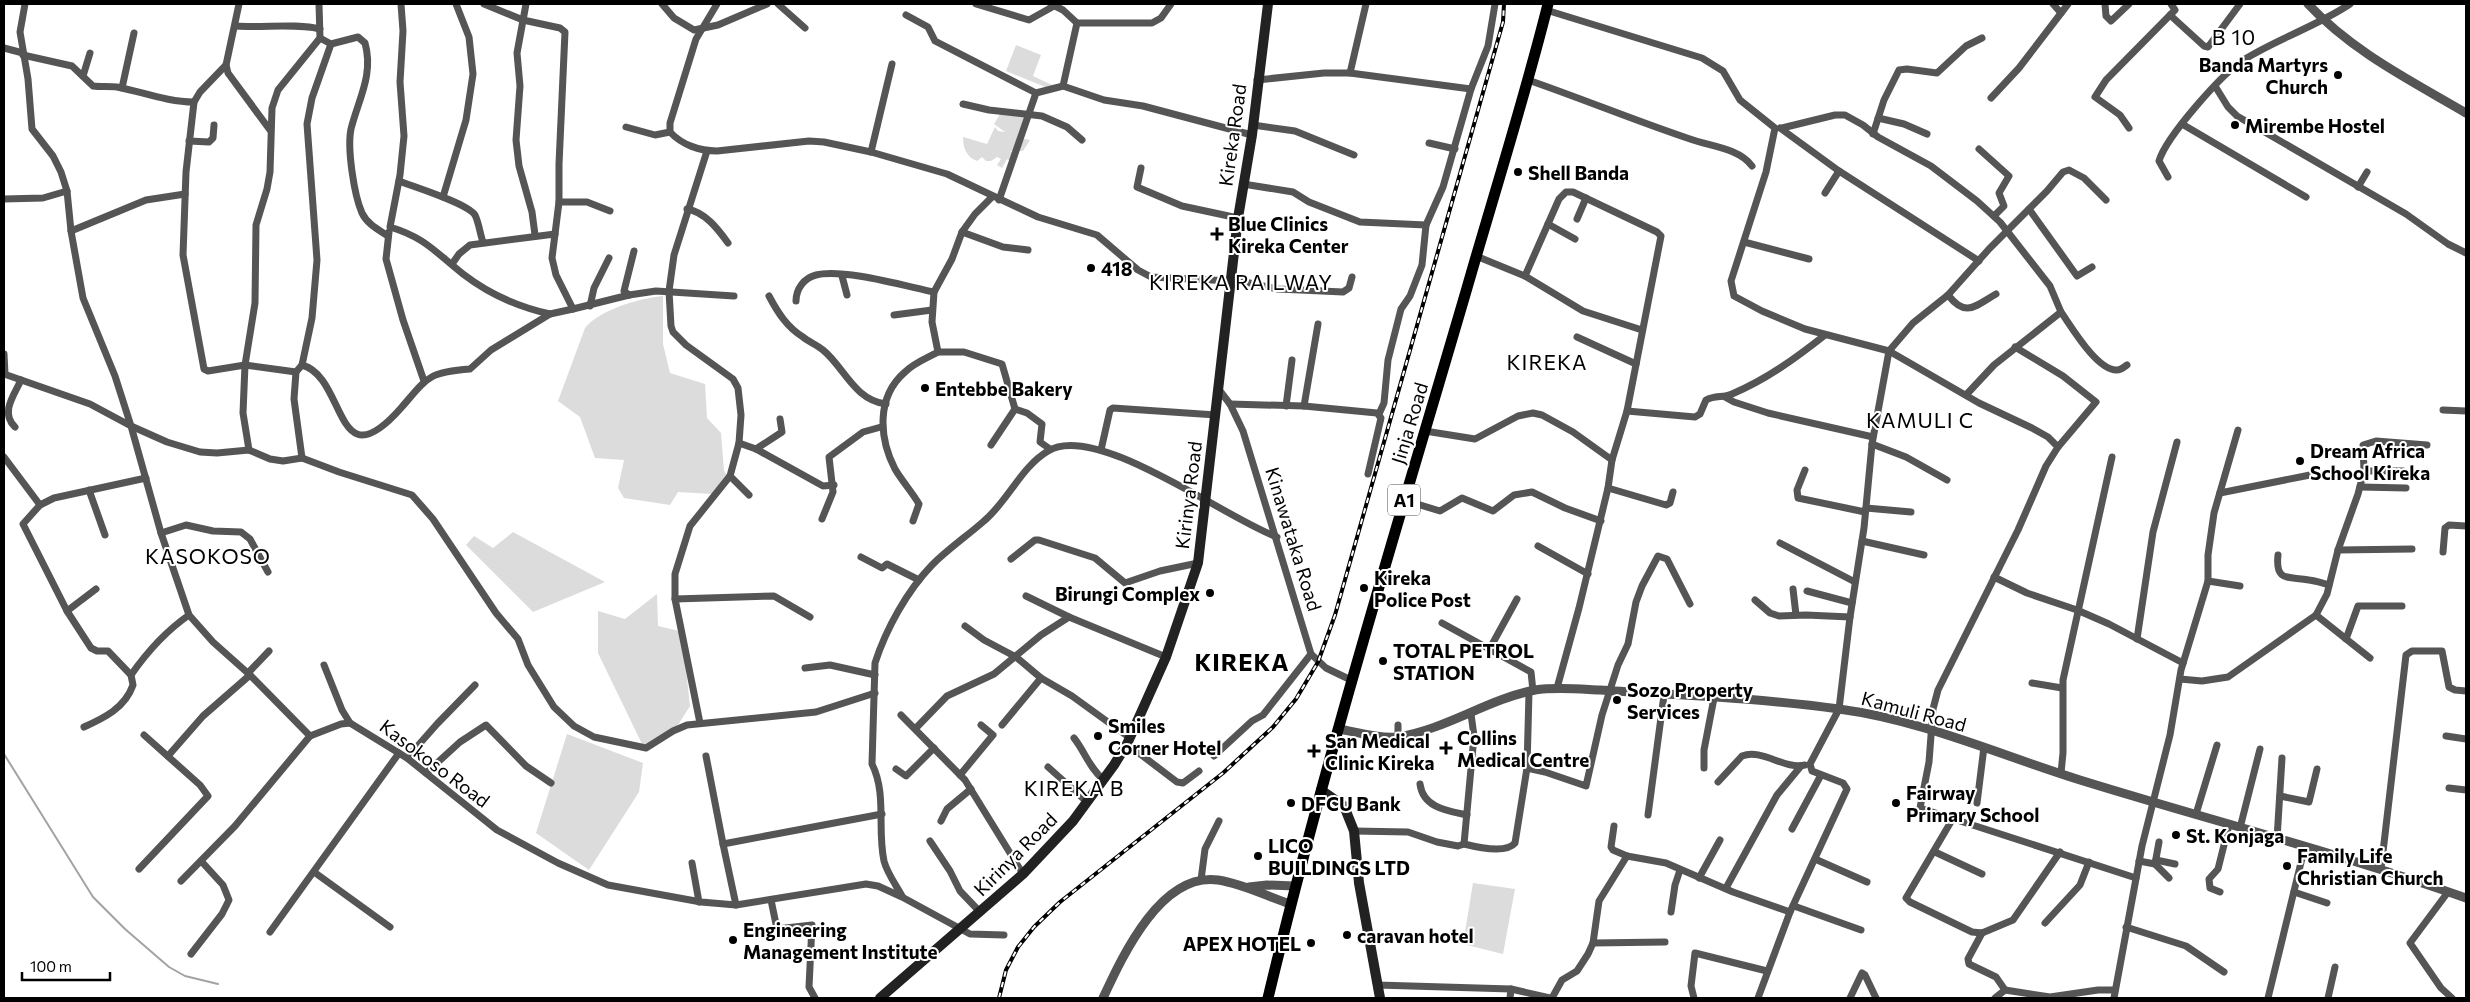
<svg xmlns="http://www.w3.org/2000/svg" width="2470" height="1002" font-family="Commissioner,sans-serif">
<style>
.green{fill:#dcdcdc}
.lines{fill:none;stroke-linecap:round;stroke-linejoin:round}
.stream{stroke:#a3a3a3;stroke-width:2}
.minor{stroke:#555;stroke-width:7}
.tertiary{stroke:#555;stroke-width:9}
.secondary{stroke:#222;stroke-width:10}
.trunk{stroke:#000;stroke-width:11}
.rail-casing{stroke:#000;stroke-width:4}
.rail{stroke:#fff;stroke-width:2;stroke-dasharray:5.5;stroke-linecap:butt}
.poi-dot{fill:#000;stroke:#fff;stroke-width:2}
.labels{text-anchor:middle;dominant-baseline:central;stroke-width:4;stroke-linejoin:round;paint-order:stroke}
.shield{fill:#fff;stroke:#4c4c4c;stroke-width:1}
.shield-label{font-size:18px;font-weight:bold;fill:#000}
.poi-label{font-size:19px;font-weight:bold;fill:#000;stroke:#fff;text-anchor:start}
.street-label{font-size:19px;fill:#000;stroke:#fff}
.quarter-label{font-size:21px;letter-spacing:1px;fill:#000;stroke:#fff}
.district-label{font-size:24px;font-weight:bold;letter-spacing:1px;fill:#000;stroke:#fff}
</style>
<rect width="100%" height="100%" fill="#fff"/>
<g class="green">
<polygon points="1016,45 1041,55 1033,76 1052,85 1050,89 1006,71"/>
<path d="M1002,111L1025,115L1020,138L1030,140L1023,151H1010L1018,156L1014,163L1007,159L1002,168L997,165L1001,159L997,157L991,161H986L982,157L977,161C966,157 963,147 963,137L987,144L995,127L998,131L1005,132L994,124Z"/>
<path d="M663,296V344L670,373L705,384L707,418L721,433L724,471L727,475L712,494L678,492L670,505L624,498L618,488L624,460L595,458L580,417L558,401L585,328C599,310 640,298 663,296Z"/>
<polygon points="513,532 605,582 533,612 466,545 474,536 493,548"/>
<polygon points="657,594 658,626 679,631 684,651 690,706 676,728 643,746 598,653 598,611 625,619"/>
<polygon points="567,734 643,763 639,792 589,870 536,833"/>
<polygon points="1473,883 1515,889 1503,954 1463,944"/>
</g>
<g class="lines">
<polyline class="stream" points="4,754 93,897 125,929 169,967 185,976 218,984"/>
<g class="minor">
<polyline points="25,4 20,32 28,79 32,129 53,156 61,172 67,191 71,231 83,298 115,376 131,426 167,442 200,452 217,453 249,450 270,459 283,461 302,458 339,472 412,495 433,519 496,613 518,639 528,665 554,707 574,726 594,737 646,748 673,731 687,725 816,712 875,693"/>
<polyline points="239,4 226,65 228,73 270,130"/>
<path d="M401,4L403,31L400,82L404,136L400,175L390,227C426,238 435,252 463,274C489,294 518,307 550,314"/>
<polyline points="484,4 523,20 560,28 565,32 559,164 559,202 552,258 556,275 573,309 629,295 656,291 734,296"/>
<polyline points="526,4 517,53 520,86 516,140 519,166 532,212 535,235"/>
<polyline points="662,4 674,18 694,30 718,25 767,4"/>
<path d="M717,4L696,39L670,123V132C682,145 700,151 717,151L809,141L824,142L871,152L947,174L1038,217L1097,235L1138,270L1151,277L1231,281"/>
<polyline points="778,4 805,28"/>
<polyline points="976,4 1029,20 1054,6"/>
<polyline points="1051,4 1063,10 1077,23"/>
<polyline points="1171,4 1161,18 1152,23 1077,23 1063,86 1104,100 1143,106 1252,135"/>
<polyline points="2053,4 2061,13"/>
<polyline points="2105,4 2106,16 2111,21 2129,4"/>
<polyline points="1546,10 1702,58 1723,71 1740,100 1775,128 1766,172 1731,281 1734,296 1762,311 1805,329 1889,351 1979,403 2032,428 2048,437 2058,447 2046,466 2018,530 1938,690 1933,709 1929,762 1920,808 2136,878"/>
<polyline points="906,15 928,27 935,41 1036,93"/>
<polyline points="2170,15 2204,46 2208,47 2240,4"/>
<path d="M236,26C263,28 296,23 320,29"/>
<path d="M320,38L331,44L358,37L365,43C374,75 358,100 351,129C347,148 354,195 362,213C367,224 379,230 388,236"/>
<polyline points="4,48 23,53"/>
<path d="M23,55L72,66L93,86C101,87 109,86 117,87C143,92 167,102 194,102L200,92L226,65"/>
<polyline points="1350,73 1366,4"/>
<polyline points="83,76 90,53"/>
<polyline points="1257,80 1324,73 1350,73 1471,89 1443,187 1426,225 1422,265 1410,296 1401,309 1388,360 1384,403 1379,414"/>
<path d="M1528,80C1583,99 1636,121 1690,139C1709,146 1739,148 1752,166"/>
<polyline points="2215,86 2228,107 2237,116 2406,214 2448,244 2466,253"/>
<polyline points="122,88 134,33"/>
<polyline points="1471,89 1488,46 1495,4"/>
<polyline points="1991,98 2019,68 2068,4"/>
<polyline points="194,102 186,172 183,255 204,369 208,371 245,365 296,372"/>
<polyline points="963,104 989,110 1042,116 1067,127 1082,140"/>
<polyline points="1878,118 1904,124 1927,134"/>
<polyline points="2182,124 2306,197"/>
<polyline points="1253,125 1295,131 1354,155"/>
<polyline points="626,127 655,135 670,132"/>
<polyline points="1780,128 1839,171 1979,261"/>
<polyline points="1782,128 1835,115 1845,115 1863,125 1878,137 1931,166 1977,201 2000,222 2050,286 2061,312 1994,365 1966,395"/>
<polyline points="2129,128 2120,115 2095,97 2106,80 2175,10 2171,4"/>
<polyline points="1873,134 1884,100 1899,70 1907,69 1937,73 1966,46 1982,38"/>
<polyline points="189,141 209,142 213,138 214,125"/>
<polyline points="1429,143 1455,149"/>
<polyline points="1979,149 2009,176 1999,193 2004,206 1994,216"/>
<polyline points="871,152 892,64"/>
<polyline points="1141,168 1137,187 1182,206 1238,218"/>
<path d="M2168,177L2159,161C2166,137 2223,72 2245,59C2279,38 2317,26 2350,4"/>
<path d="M399,181C414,187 467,203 475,215C479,223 480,234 483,242"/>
<polyline points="1243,184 1293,192 1309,202 1360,222 1426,225"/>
<polyline points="2358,187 2367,172"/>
<polyline points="1825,193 1839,171"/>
<polyline points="443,197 466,120 473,74 469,37 456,4"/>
<polyline points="4,199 43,198 67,191"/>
<polyline points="999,200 1036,93 1063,86"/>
<polyline points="559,202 587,202 610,211"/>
<path d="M687,209C705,212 718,229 728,243"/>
<polyline points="2029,209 2077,276 2092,267"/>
<polyline points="1577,219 1586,198"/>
<polyline points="1548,224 1575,239"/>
<polyline points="71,231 146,200 185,194"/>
<polyline points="389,232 386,259 403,320 424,381"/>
<polyline points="962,232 1003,247 1028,250"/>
<polyline points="1744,242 1809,259"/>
<polyline points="1476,256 1525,276 1583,311 1642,330"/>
<polyline points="452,264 459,254 470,245 555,234"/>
<polyline points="842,276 847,295"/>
<polyline points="1525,276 1559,199 1566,192 1573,192 1657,232 1661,236 1627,411 1612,460 1608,488 1579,608 1557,688"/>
<polyline points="1231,279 1278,289 1343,292 1349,288 1352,277"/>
<polyline points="629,295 624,291 634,251"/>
<path d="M1948,295C1966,318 1975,306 1996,294"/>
<path d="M769,296C778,313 787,327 803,337C809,342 817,345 823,350C844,367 854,400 886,404"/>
<path d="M796,301C796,289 804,278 816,275C842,268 905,286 934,292L952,259L962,232L975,214L992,197"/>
<polyline points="590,306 594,288 609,258"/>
<path d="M2061,312C2071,326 2097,371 2117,370C2121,370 2124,367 2127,365"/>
<polyline points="894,315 932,310"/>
<polyline points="1577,337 1636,364"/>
<polyline points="2015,347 2063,376 2096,402 2058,447"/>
<polyline points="938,352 964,352 1002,364 1015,409"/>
<polyline points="4,354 5,374"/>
<path d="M302,365C347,377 334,484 401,408C428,377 428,372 470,369L491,350L550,314L573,309"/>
<polyline points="4,374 90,404 131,426 161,533 189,615 213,642 250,675 310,736 341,724 350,723 407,758 497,830 558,863 608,885 701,902 736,905 866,884 878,886 902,897 970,934 1004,935"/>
<polyline points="1220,391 1230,404 1243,431 1311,654 1326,668 1353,681"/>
<polyline points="1725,397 1734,402 1768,413 1873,437"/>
<polyline points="1230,404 1304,406 1377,413 1381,418 1368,474"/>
<polyline points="1286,406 1292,360"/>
<polyline points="1304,406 1318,324"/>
<polyline points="2443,410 2466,411"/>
<path d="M1627,411L1695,417L1700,414L1706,400C1715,395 1723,398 1732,394C1767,379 1796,358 1825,335"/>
<path d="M15,427C0,413 14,395 21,380"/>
<polyline points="1425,431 1475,439 1518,416 1533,413 1542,415 1573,432 1612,460"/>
<polyline points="739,443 756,449 823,486 834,485"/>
<polyline points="1872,444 1906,457 1947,480"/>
<polyline points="991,445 1015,409 1027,413 1042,424 1040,442 1050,449"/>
<polyline points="756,449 782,432 780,419"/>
<polyline points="249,450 243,413 245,365 255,303 256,225 267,189 270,172 272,108 278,90 320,38 319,4"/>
<polyline points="1101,450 1110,410 1113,408 1216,415"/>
<polyline points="4,457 40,505"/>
<polyline points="302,458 294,399 296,372 302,365 312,318 317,260 307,124 312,98 331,44"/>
<polyline points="1805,470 1797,490 1798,498 1865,512"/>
<polyline points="2364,471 2403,471"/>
<polyline points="730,476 749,495"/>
<polyline points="2360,487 2406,488"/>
<polyline points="1608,488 1666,505 1670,503 1673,492"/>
<polyline points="89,490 105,535"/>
<polyline points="2220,493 2310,475"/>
<polyline points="1404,500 1440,511 1462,498 1493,511 1514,495 1532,492 1565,508 1601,521"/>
<polyline points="1866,508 1911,512"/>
<polyline points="822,519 833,492 829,457 863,432 881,427"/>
<path d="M913,521L919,504C912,492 902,481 895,469C879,438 876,397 905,372C914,363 927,358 938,352L932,322L934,292"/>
<polyline points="161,533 186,525 213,531 241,532 250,539 268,572"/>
<polyline points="1862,541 1924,555"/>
<polyline points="1780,543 1855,582"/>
<polyline points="1538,546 1588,574"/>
<polyline points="2338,550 2412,549"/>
<polyline points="2443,552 2445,528 2449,525 2466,526"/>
<path d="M2278,555C2275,583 2289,576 2309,580C2316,581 2323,583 2329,585"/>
<polyline points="861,557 882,568 887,564 919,580"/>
<polyline points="1011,559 1035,540 1039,540 1095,558 1125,583 1160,571 1198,563"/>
<polyline points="1994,577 2027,593 2077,610 2109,624 2183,663"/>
<polyline points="2208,581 2240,586"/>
<polyline points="1793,589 1796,615"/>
<polyline points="1807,591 1852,603"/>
<polyline points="1026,596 1069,617 1166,657"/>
<polyline points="675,599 774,596 810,617"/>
<polyline points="1755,600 1770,613 1779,616 1806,615 1850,617"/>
<polyline points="67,611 96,589"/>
<polyline points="2316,615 2370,658"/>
<polyline points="1442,623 1531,672 1533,691"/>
<polyline points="965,626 984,640 1016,657 1041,678 1072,696 1130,738"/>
<polyline points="2137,639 2153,532 2177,442"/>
<polyline points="2346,639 2358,606 2402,606"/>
<polyline points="1489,650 1517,599"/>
<polyline points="324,665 342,710 350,723"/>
<polyline points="805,668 830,665 875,675"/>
<polyline points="248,673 269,651"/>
<polyline points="131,675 108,651 97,651 91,648 67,611 23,524 40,505 54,498 146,478"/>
<polyline points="2180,679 2202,681 2228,677 2316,615 2327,594 2338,550 2358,494 2364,471 2363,445 2376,441 2427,445"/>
<polyline points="2032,683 2062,688"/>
<polyline points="901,715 965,780 1023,874"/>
<polyline points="700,723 675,599 675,574 690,526 730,476 739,443 741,415 738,388 733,379 686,345 673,332 671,326 669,291 674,255 707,151"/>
<polyline points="1002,725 1041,678"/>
<path d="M84,727C104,718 125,708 133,685L131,675C147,652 166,631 189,615"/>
<polyline points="916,728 947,696 994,674 1041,635 1069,617"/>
<polyline points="2446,736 2466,739"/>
<polyline points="1398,737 1398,725"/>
<path d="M1074,738C1085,752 1090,769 1104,780"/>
<polyline points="1127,744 1177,782 1183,783 1199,771"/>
<polyline points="168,756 203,716 250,675"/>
<polyline points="706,756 723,844 882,814"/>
<polyline points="1214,756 1252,721 1263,715 1311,654"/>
<polyline points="407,758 437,724 475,685"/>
<polyline points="1048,767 1087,802"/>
<polyline points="1527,768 1545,772 1586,786 1602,715 1618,665 1628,644 1636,602 1642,586 1658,556 1667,559 1690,604"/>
<polyline points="1704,768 1704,750 1714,698"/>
<polyline points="896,769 906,776 934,748"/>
<polyline points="426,773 460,742 486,725 526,766 551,783"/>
<polyline points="2061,773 2063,753 2063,680 2112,457"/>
<polyline points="960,775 993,735 981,725"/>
<path d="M1718,782L1742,756C1762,748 1784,770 1805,765"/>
<path d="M1420,784C1423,808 1448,811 1467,815"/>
<polyline points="2449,788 2466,790"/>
<polyline points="2280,796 2309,802 2317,769"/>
<polyline points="1977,803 1984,747"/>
<polyline points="2196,814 2217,745"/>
<polyline points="1648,815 1664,695"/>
<polyline points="1952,820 1906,898 1910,902 1972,932 1982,933 2013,920 2060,852"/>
<polyline points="941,821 947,809 971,789"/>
<polyline points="1614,826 1611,847 1613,850 1627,856"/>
<polyline points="2240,828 2260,749"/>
<polyline points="1792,829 1821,775"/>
<polyline points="1354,831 1408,832 1437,842 1458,846 1464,844 1474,736 1471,714"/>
<polyline points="2277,839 2282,758"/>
<polyline points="930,841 950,871 960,891 980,912"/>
<polyline points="723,844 736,905"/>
<path d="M1464,844C1476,847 1506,854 1515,843L1527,768L1529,692"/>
<polyline points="1935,852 1982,874"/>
<polyline points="1815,859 1867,882"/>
<polyline points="2156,860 2175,864"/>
<polyline points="2139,861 2155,864 2159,842"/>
<polyline points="692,863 699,902"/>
<polyline points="2155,864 2169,878"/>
<polyline points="139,869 208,796 200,785 144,735"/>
<polyline points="2381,869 2406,655 2412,651 2442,651 2449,687 2455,690 2466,691"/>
<polyline points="314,872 390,927"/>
<polyline points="1699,878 1720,840"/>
<polyline points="1201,880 1205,849 1219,821"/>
<polyline points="181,881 235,826 310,736"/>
<polyline points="1726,888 1777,795 1801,766"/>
<polyline points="2220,892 2210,888 2209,879 2218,869 2229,825"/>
<polyline points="2294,892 2327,903"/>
<polyline points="2448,892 2410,943 2441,988 2452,998"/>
<path d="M902,896C896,885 887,873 884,861C877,829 887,794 872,764L875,663C886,629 907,591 932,565C948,549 967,536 984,521C1008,501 1021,467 1048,451C1096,421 1228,520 1277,537"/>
<polyline points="771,900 777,929 812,925 809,987 815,998"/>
<polyline points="1794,906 1861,930"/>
<polyline points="1671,912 1675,885 1680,870"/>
<polyline points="2045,923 2080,885 2089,862"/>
<polyline points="2126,927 2186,946 2224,972"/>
<polyline points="270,932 399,753"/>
<polyline points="1982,933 1968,959 1969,964 1996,977 2005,990 2050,997 2098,990 2115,990"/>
<polyline points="1593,943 1665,942"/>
<polyline points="191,954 222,914 229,900 223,885 202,862"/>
<polyline points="1377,985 1511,989 1550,998"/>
<polyline points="1510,998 1511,989"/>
<polyline points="1552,998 1562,980 1577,971 1588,954 1593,943 1599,901 1627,856 1666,863 1733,892 1790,912"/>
<polyline points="1694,998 1691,986 1695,953 1767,971"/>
<polyline points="1758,998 1790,912 1847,789 1843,783 1812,771 1810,764 1839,709 1850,617 1864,528 1872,444 1889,351 1913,323 1948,295 1989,249 2047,191 2063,172 2069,170 2084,178 2106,200"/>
<polyline points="1850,998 1862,973 1865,975 1876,998"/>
<polyline points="1995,998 2005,990"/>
<polyline points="2114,998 2142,846 2170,735 2181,670 2208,581 2208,555 2214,513 2238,430"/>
<polyline points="2268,998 2305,846"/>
<polyline points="2328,998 2335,967"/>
</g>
<g class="tertiary">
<path d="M2308,4C2353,52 2410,80 2466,113"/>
<path d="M1339,729C1357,732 1378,739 1397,737C1445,730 1488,699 1535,690C1556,687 1578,689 1600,690C1679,695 1760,698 1839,709C1922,720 2000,755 2080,780C2209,820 2339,853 2466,898"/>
<polyline points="1249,887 1267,885 1295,886"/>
<path d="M1103,998C1123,955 1161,872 1218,880C1244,884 1266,896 1290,904"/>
</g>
<g class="secondary">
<polyline points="1321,790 1344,806 1354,831 1359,883 1380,998"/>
<polyline points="880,998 1023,874 1073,821 1114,765 1127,744 1166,657 1198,563 1238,218 1252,135 1268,4"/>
</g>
<path class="trunk" d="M1268,998C1325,759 1398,524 1467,288C1494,194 1524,100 1548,4"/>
<g class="rail-casing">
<polyline id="rail" points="999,998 1006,970 1018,947 1034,927 1060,902 1223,773 1273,727 1296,699 1318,662 1335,615 1503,22 1504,4"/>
</g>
<use href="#rail" class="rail"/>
</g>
<g class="poi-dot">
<circle cx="2338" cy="75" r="5"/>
<circle cx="2235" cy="125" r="5"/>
<circle cx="1518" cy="172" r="5"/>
<path d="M1214.5 226.5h5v5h5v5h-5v5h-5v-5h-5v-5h5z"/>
<circle cx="1091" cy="268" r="5"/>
<circle cx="925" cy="388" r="5"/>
<circle cx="2300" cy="461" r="5"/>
<circle cx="1364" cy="588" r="5"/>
<circle cx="1210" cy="593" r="5"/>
<circle cx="1383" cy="661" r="5"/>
<circle cx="1617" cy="700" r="5"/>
<circle cx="1098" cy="736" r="5"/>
<path d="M1443.5 740.5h5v5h5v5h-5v5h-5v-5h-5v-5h5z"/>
<path d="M1311.5 743.5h5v5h5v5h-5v5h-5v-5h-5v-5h5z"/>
<circle cx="1291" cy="803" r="5"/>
<circle cx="1896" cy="803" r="5"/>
<circle cx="2176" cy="835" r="5"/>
<circle cx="1258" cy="856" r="5"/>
<circle cx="2287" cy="866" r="5"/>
<circle cx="1347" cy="935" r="5"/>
<circle cx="733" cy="940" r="5"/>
<circle cx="1311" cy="943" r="5"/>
</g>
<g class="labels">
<rect class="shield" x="1388" y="484.5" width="32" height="31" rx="4"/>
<g class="shield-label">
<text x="1404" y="500">A1</text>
</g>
<g class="poi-label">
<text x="2328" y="64" text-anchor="end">Banda Martyrs<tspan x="2328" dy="22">Church</tspan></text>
<text x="2245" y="125">Mirembe Hostel</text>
<text x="1528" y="172">Shell Banda</text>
<text x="1228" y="223">Blue Clinics<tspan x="1228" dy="22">Kireka Center</tspan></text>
<text x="1101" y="268">418</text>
<text x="935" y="388">Entebbe Bakery</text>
<text x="2310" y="450">Dream Africa<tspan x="2310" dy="22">School Kireka</tspan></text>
<text x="1374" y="577">Kireka<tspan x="1374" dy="22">Police Post</tspan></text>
<text x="1200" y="593" text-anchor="end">Birungi Complex</text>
<text x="1393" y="650">TOTAL PETROL<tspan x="1393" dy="22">STATION</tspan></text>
<text x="1627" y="689">Sozo Property<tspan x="1627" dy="22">Services</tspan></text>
<text x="1108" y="725">Smiles<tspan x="1108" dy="22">Corner Hotel</tspan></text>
<text x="1457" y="737">Collins<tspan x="1457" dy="22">Medical Centre</tspan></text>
<text x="1325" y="740">San Medical<tspan x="1325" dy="22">Clinic Kireka</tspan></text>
<text x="1906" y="792">Fairway<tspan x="1906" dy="22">Primary School</tspan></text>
<text x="1301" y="803">DFCU Bank</text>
<text x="2186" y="835">St. Konjaga</text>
<text x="1268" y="845">LICO<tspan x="1268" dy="22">BUILDINGS LTD</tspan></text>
<text x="2297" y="855">Family Life<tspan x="2297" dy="22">Christian Church</tspan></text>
<text x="743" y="929">Engineering<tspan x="743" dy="22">Management Institute</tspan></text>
<text x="1357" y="935">caravan hotel</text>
<text x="1301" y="943" text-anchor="end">APEX HOTEL</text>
</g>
<g class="street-label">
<text transform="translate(1232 135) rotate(-82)">Kireka Road</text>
<text transform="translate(1409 423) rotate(-73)">Jinja Road</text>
<text transform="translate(1188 495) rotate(-83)">Kirinya Road</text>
<text transform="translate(1294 539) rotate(73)">Kinawataka Road</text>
<text transform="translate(1914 711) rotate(15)">Kamuli Road</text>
<text transform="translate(435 763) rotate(37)">Kasokoso Road</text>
<text transform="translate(1015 854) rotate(-45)">Kirinya Road</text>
</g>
<g class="quarter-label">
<text x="2234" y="36">B 10</text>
<text x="1241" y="281">KIREKA RAILWAY</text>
<text x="1547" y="361">KIREKA</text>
<text x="1920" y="419">KAMULI C</text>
<text x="208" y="555">KASOKOSO</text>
<text x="1074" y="787">KIREKA B</text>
</g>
<g class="district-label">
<text x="1242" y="661">KIREKA</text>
</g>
</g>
<rect width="2470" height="1002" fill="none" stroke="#000000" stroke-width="10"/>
<path d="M22 972v8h88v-8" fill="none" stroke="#000000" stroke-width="2.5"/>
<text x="30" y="972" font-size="15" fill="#000000" stroke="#ffffff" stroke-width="4" paint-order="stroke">100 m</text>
</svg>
